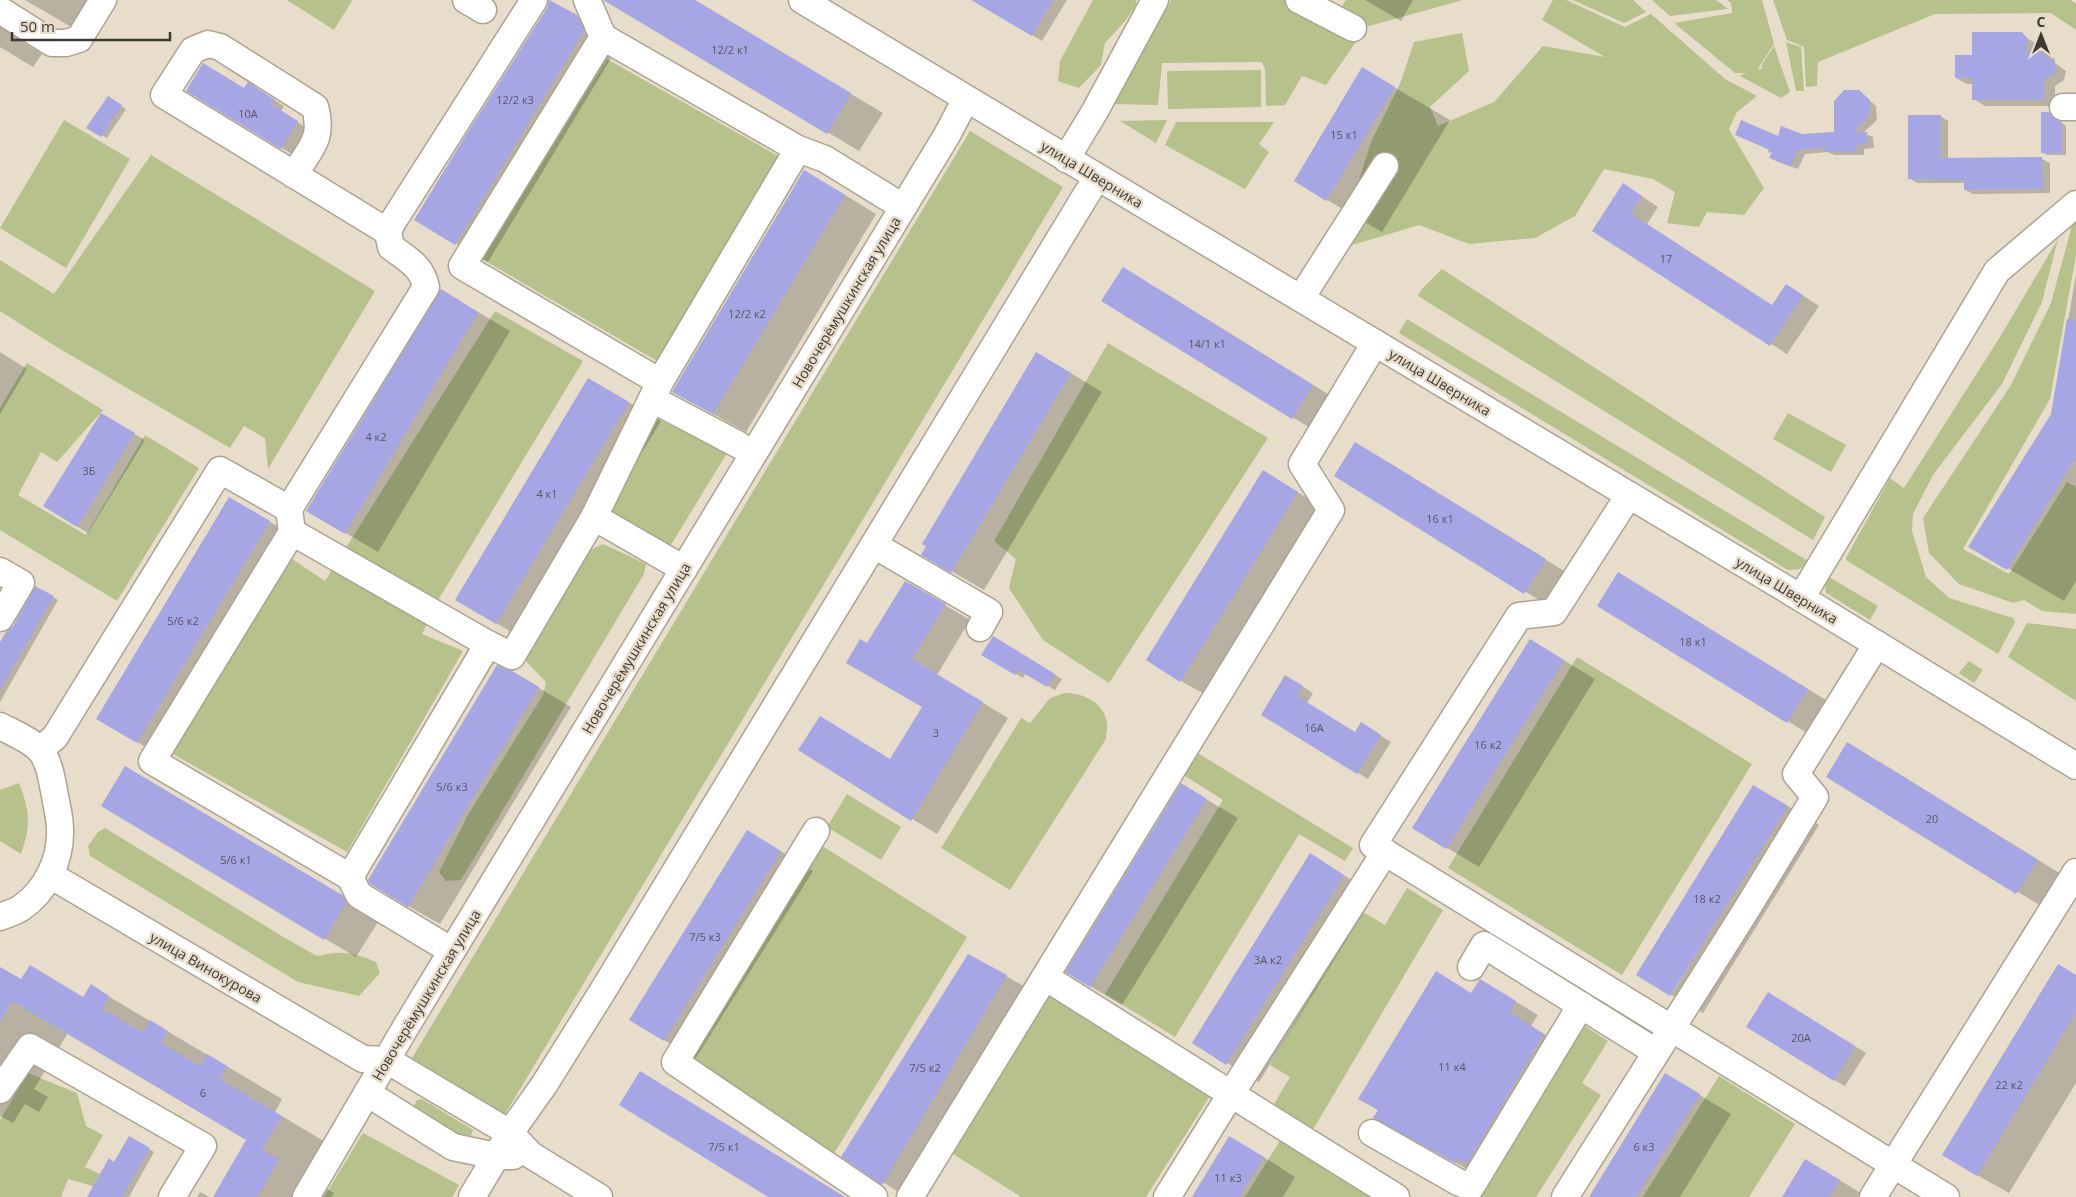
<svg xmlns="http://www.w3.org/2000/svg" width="2076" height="1197" font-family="'Open Sans',sans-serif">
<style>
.green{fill:#b7c18c}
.shadow{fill:#0003}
.building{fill:#a6a6e5}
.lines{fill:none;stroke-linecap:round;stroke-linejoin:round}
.minor-casing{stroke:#aca390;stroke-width:29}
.minor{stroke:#fff;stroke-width:26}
.labels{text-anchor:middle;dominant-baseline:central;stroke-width:5;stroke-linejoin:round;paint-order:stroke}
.number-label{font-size:11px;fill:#585560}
.street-label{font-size:14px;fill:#3e3a33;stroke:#e7ddca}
</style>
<rect width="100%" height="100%" fill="#e7ddca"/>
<g class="green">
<polygon points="287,0 351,0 352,1 334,30"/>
<polygon points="1093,0 1136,0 1136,5 1125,21 1105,43 1101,65 1079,88 1058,81 1060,61"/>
<polygon points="1171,0 1284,0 1358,39 1326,85 1302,76 1285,105 1266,106 1265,69 1262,62 1162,63 1158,105 1113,104"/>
<polygon points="1346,0 1463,0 1369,26 1342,6"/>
<polygon points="1553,0 1566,0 1625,27 1651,14 1725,79 1757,96 1737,112 1729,129 1764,188 1744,215 1707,212 1699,227 1667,223 1675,192 1653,179 1604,169 1575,216 1535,238 1469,244 1419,225 1349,246 1351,205 1371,142 1400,84 1414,42 1462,33 1469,71 1430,107 1438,126 1494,102 1543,46 1605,57 1542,20"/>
<polygon points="1573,0 1633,0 1646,12 1624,23"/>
<polygon points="1652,0 1716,0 1728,9 1670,16"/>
<polygon points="1727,0 1762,0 1774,44 1757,70 1763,68 1761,66 1774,46 1790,92 1781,98 1740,76 1745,73 1735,73 1674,23 1732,13 1731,3"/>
<polygon points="1773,0 2071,0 2076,4 2076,30 2051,13 1935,14 1818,62 1817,86 1806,87 1804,47 1787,40"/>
<polygon points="1786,42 1801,47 1804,91 1796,91"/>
<polygon points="607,59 778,156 657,361 482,259"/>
<polygon points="1261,70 1261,107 1168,109 1167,71"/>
<polygon points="64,120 130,159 66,268 0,228"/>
<polygon points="1167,120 1156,143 1120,121"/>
<polygon points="1176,122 1274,122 1259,144 1269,152 1245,189 1165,145"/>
<polygon points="970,131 1063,187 505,1114 412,1058"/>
<polygon points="151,155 375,291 268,469 265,438 244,426 230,448 55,346 0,311 0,260 54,294"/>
<polygon points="2076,211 2076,255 2050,399 1963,549 2009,574 2067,482 2076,487 2076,614 2042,611 2024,600 2013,603 1959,584 1929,553 1923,518 2011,385 2051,303"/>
<polygon points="2058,239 2042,302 2002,384 1933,475 1913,514 1912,531 1926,577 1949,598 2013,618 2015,622 1998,654 1846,560 1846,558 1890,478 1904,488 2000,337"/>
<polygon points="1442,269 1825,517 1813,540 1418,296 1421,290"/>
<polygon points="495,311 583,361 440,597 422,634 463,651 347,852 173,754 289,557 325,581"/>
<polygon points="1407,319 1808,561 1807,565 1799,569 1788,570 1399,333"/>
<polygon points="1108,343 1268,438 1109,683 1043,640 1009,588 1016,559 994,541"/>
<polygon points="27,363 103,410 57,462 41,452 18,495 86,535 145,435 199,468 117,601 0,530 0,408"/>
<polygon points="1788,413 1846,445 1831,472 1773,439"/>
<polygon points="656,418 727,453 666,553 602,515"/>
<polygon points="603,544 646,564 644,574 461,880 446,881 439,872 468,815 543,695 546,682 525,660 588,551"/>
<polygon points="1824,574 1878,606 1870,620 1826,593"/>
<polygon points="2027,623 2076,629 2076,701 2008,657"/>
<polygon points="1577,657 1752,764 1622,975 1448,868"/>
<polygon points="1969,661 1983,670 1974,683 1959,673"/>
<path d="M1065,693C1083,693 1104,702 1107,723C1108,728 1106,734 1106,739L1010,890L941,848L1021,718L1030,723L1050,698Z"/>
<polygon points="1196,752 1353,848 1345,861 1299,834 1175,1037 1105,994 1223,800 1182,774"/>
<path d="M19,783C30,812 31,825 21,854L0,841V790Z"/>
<polygon points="847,794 901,827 881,860 827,827"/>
<path d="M105,828L285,938L317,956C341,950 353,952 376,962L380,973L359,996L298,982L90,856L88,846L98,832Z"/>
<polygon points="816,842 967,937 830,1160 676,1063"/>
<polygon points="1407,888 1443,910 1311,1133 1271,1109 1290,1077 1270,1065 1361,911 1385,925"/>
<polygon points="1045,992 1210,1096 1146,1197 1021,1197 945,1149"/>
<polygon points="1583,1025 1608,1041 1582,1083 1601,1095 1536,1197 1474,1197"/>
<polygon points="28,1073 77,1093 86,1126 103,1135 85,1167 125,1186 120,1194 68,1179 61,1197 0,1197 0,1120"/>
<polygon points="1719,1076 1795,1124 1749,1197 1643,1197"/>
<polygon points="422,1099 473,1130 470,1139 467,1141 416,1110 414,1106 417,1100"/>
<polygon points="363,1133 459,1185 452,1197 324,1197"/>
<polygon points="1281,1139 1376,1197 1245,1197"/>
</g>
<g class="shadow">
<polygon points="25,0 89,0 73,28"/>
<polygon points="549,0 609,35 616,50 488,262 416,220 548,9"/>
<polygon points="606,0 694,0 883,113 859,151"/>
<polygon points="973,0 1067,0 1042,41"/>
<polygon points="1365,0 1413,0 1401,21"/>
<polygon points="0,22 17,33 23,42 42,54 33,67 0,47"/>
<polygon points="2021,34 2038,45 2038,52 2044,52 2055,58 2055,63 2066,71 2064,80 2055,86 2055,106 1985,106 1974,99 1974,84 1967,84 1956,78 1974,56"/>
<polygon points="1363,69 1450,120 1382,232 1327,200"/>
<polygon points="245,89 259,90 284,106 281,111 308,129 292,154 282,148"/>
<polygon points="1859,91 1876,106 1877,120 1863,133 1873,137 1874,148 1864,149 1864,155 1834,155 1828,152 1805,154 1798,169 1778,162 1771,158 1773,153 1770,150 1736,135 1778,138 1835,133"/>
<polygon points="108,98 126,109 107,138 88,127"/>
<polygon points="2049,113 2066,126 2066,155 2047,155 2042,152"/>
<polygon points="1940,116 1948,121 1948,160 2042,159 2050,163 2050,193 1973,194 1965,190 1965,183 1917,183 1909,178"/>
<polygon points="837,190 876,214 746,432 673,392"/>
<polygon points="1640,195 1658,207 1647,224 1773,306 1802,295 1819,306 1787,354 1594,231"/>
<polygon points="2076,274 2076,581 2064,601 1970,546 2052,415"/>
<polygon points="1155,287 1344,404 1324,436 1292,417"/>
<polygon points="473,309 510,331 378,552 307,510"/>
<polygon points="0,352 27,369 0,414"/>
<polygon points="1069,372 1102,392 984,590 922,554"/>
<polygon points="589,379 661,421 528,642 496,623"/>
<polygon points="101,414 145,440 88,533 44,506"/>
<polygon points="1388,462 1577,579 1557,611 1336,476"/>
<polygon points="1264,472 1329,511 1213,699 1181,681"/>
<polygon points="262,517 302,541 169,761 98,719"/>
<polygon points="1618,573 1839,708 1820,741 1599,606"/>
<polygon points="906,582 970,620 937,675 1008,718 937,834 800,750 891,760 924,707 868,645"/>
<polygon points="36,587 58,600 0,702 0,645 14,627"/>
<polygon points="994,638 1062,679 1055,690 1026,673 1023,678 983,655"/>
<polygon points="1530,640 1595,679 1479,867 1414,828"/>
<polygon points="512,672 571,707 440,924 408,906"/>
<polygon points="1297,683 1313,693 1307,703 1356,733 1362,724 1391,742 1368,779 1262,715"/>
<polygon points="1880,762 2069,879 2049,911 1828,776"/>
<polygon points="1182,785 1238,818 1122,1005 1090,986"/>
<polygon points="158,786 374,915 378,922 356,957 324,938"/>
<polygon points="1786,805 1819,825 1703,1013 1671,995"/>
<polygon points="779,850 813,871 696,1058 664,1040"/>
<polygon points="1310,855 1375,894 1259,1082 1194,1043"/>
<polygon points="0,968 22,981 84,998 91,986 282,1099 275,1112 337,1149 317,1183 334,1193 331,1197 214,1197 248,1139 68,1033 34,1089 48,1097 39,1112 25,1104 13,1123 0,1116"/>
<polygon points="1006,976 1038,994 906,1197 843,1156"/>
<polygon points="2076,976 2076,1083 2009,1193 1977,1175"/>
<polygon points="1502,993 1538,1015 1531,1026 1565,1047 1478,1175 1397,1131 1472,994"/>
<polygon points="1779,1000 1866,1053 1845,1086 1834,1080"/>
<polygon points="1698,1094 1731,1114 1680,1197 1590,1197"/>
<polygon points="130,1138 154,1152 129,1197 88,1197 115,1164"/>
<polygon points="1262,1156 1295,1177 1283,1197 1193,1197"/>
<polygon points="1838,1179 1867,1197 1783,1197"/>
<polygon points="200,1192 209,1197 197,1197"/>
</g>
<g class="building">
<polygon points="549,0 577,15 584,31 455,245 414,220 464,138 547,8"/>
<polygon points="603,0 695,0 851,93 827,134"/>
<polygon points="971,0 1053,0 1032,36"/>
<polygon points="1972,32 2022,32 2027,38 2027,51 2044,51 2044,55 2054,61 2056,67 2054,74 2044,80 2044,100 1972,100 1972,78 1955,78 1955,55 1972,55"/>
<polygon points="203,63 244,88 248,82 274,99 271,104 298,121 281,149 186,91"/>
<polygon points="1362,67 1395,87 1326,201 1294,181"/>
<polygon points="1844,90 1859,90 1870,100 1870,115 1857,128 1857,132 1867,132 1867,144 1857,145 1857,152 1826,152 1826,148 1797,150 1791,166 1769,158 1772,152 1769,153 1768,149 1735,135 1741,120 1778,136 1781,126 1802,134 1834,132 1834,101"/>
<polygon points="108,96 122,105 101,137 86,128"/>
<polygon points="2041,112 2049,112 2055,120 2062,122 2062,153 2041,153"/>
<polygon points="1908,115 1941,115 1940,158 2042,157 2043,189 1964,190 1964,180 1908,179"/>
<polygon points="804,170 845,195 713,414 672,392"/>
<polygon points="1623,183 1642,196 1631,214 1772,305 1786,284 1803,295 1770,346 1592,231"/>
<polygon points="1123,267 1313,385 1292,419 1101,301"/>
<polygon points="441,289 478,312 345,534 306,511"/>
<polygon points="2067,319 2076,320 2076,457 2007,570 1968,547 2051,414"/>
<polygon points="1036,352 1071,373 951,573 921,555 926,546 922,544"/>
<polygon points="588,378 629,402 496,624 455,600"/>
<polygon points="101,413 135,433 77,527 43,506"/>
<polygon points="1355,442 1546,559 1524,594 1334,476"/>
<polygon points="1263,470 1298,492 1180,682 1146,660"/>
<polygon points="229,497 270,521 137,743 96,719"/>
<polygon points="1618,572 1808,689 1787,723 1597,606"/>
<polygon points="905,581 946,604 912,659 983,702 911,821 798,750 820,716 890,759 922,707 846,663 860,639 867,643"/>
<polygon points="35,586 54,596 0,690 0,642 6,632 13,626"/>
<polygon points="993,636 1055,674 1047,687 1018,670 1015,675 981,655"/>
<polygon points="1530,639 1564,660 1446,849 1412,828"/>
<polygon points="497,665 512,671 539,687 408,907 370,884 368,880"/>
<polygon points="1285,675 1303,686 1297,696 1355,732 1361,722 1381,735 1357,774 1261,715"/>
<polygon points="1847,742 2038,860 2016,894 1826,777"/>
<polygon points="125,766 342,895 346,902 324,940 101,806"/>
<polygon points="1181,783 1207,799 1090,987 1065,972"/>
<polygon points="1753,785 1788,806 1670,996 1636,975"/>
<polygon points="747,830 781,851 664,1041 629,1020"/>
<polygon points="1310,853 1344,875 1226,1065 1192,1043"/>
<polygon points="968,954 1007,975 882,1185 841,1157"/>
<polygon points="2058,964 2076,975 2076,1012 1977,1176 1942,1155"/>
<polygon points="30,965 83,997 91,984 109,996 102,1009 143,1033 150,1020 168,1031 161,1043 200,1066 207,1054 227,1066 220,1079 282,1116 262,1150 279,1160 257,1197 213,1197 246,1140 12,1001 0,1022 0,967 21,979"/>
<polygon points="1436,971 1471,993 1480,979 1516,1001 1509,1012 1544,1034 1467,1164 1458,1159 1455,1163 1373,1118 1378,1110 1358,1099"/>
<polygon points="1768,992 1855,1046 1834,1081 1746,1027"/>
<polygon points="640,1071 845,1197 768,1197 619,1105"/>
<polygon points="1665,1073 1700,1094 1636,1197 1589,1197"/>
<polygon points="129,1136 150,1148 122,1197 87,1197 109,1158 114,1162"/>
<polygon points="1229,1136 1264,1157 1239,1197 1192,1197"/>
<polygon points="1805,1159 1840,1180 1829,1197 1782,1197"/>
</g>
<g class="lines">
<g class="minor-casing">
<g id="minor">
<polyline points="466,0 483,10"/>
<polyline points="587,0 603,37"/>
<polyline points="802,0 1801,598 2076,766"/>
<polyline points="1299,0 1353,28"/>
<polyline points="0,10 52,43 66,43 79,39 103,0"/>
<polyline points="2063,107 2076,107"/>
<polyline points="798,149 825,159 903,207"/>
<polyline points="1066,159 1095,111 1155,0"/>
<path d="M294,175C310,148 324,140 315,107L220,47L208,44L193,50L164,95L388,232"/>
<polyline points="1301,298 1385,166"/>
<polyline points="652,399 739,445"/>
<polyline points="1629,495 1554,612 1519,616 1373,845 1946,1197"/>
<polyline points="594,517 660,382 798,149 603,37 462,266 660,382"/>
<path d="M292,532L289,509L426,287C422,266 407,259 391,247L388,232L392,223L534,0"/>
<polyline points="874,545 989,612 980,628"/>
<polyline points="0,571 21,583 0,618"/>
<polyline points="1801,598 1997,271 2076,204"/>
<polyline points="488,644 512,656 594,517 684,569"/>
<path d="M0,726C13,733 29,739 39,749C50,761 52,781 55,796C57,807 60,818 60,830C61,860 46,891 21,908C15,912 7,914 0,917"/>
<polyline points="40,750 55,737 220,470 289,509"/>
<polyline points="816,831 675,1062 874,1197"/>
<polyline points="50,875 363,1059 387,1060 412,1075 510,1133 531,1155 599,1197"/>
<polyline points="350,877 488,644 292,532 152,761 350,877 359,895 452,951"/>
<polyline points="1471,967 1484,945 1656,1052"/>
<polyline points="1045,977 1231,1094 1385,852"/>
<polyline points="0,1090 30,1047 203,1146 172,1197"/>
<polyline points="367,1093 453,1147 496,1156 513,1156"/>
<polyline points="1372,1133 1458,1182 1471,1187 1581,1005"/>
<polyline points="306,1197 404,1030 947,135 966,99"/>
<polyline points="472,1197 510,1133 544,1085 604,989 1097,177"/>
<polyline points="910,1197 1331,510 1302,464 1375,343"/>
<polyline points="1167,1197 1231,1094 1396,1197"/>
<polyline points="1565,1197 1745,912 1815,797 1796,774 1877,644"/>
<polyline points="1873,1197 2076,872"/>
</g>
</g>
<use href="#minor" class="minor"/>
</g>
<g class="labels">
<g class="number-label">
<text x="730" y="49">12/2 к1</text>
<text x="515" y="99">12/2 к3</text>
<text x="248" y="113">10А</text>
<text x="1344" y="134">15 к1</text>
<text x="1666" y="258">17</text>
<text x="747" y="313">12/2 к2</text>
<text x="1207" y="343">14/1 к1</text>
<text x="376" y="436">4 к2</text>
<text x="89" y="470">3Б</text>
<text x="547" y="493">4 к1</text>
<text x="1440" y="518">16 к1</text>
<text x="183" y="620">5/6 к2</text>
<text x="1693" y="641">18 к1</text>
<text x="1314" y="727">16А</text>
<text x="936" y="732">3</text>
<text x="1488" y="744">16 к2</text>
<text x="452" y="786">5/6 к3</text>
<text x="1932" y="818">20</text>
<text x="236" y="859">5/6 к1</text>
<text x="1707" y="898">18 к2</text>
<text x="705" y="936">7/5 к3</text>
<text x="1268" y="959">3А к2</text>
<text x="1801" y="1037">20А</text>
<text x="1452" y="1066">11 к4</text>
<text x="925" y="1067">7/5 к2</text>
<text x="2009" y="1084">22 к2</text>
<text x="203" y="1092">6</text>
<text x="724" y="1146">7/5 к1</text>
<text x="1644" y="1146">6 к3</text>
<text x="1228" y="1177">11 к3</text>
</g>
<g class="street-label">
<text transform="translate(1092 174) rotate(31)">улица Шверника</text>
<text transform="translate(846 302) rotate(-59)">Новочерёмушкинская улица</text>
<text transform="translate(1440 382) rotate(31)">улица Шверника</text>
<text transform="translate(1787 590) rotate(31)">улица Шверника</text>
<text transform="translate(636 648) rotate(-59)">Новочерёмушкинская улица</text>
<text transform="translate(206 967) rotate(30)">улица Винокурова</text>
<text transform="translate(426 995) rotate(-59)">Новочерёмушкинская улица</text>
</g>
</g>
<g transform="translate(2041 35)" stroke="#e7ddca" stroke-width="4" paint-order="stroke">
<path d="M0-4L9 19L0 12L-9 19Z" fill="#3e3a33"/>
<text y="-8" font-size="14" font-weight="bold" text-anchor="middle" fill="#3e3a33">С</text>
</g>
<path d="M12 32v8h158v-8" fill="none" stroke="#3e3a33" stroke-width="2.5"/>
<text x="20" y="32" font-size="15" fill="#3e3a33" stroke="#e7ddca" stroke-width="4" paint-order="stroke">50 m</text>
</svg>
